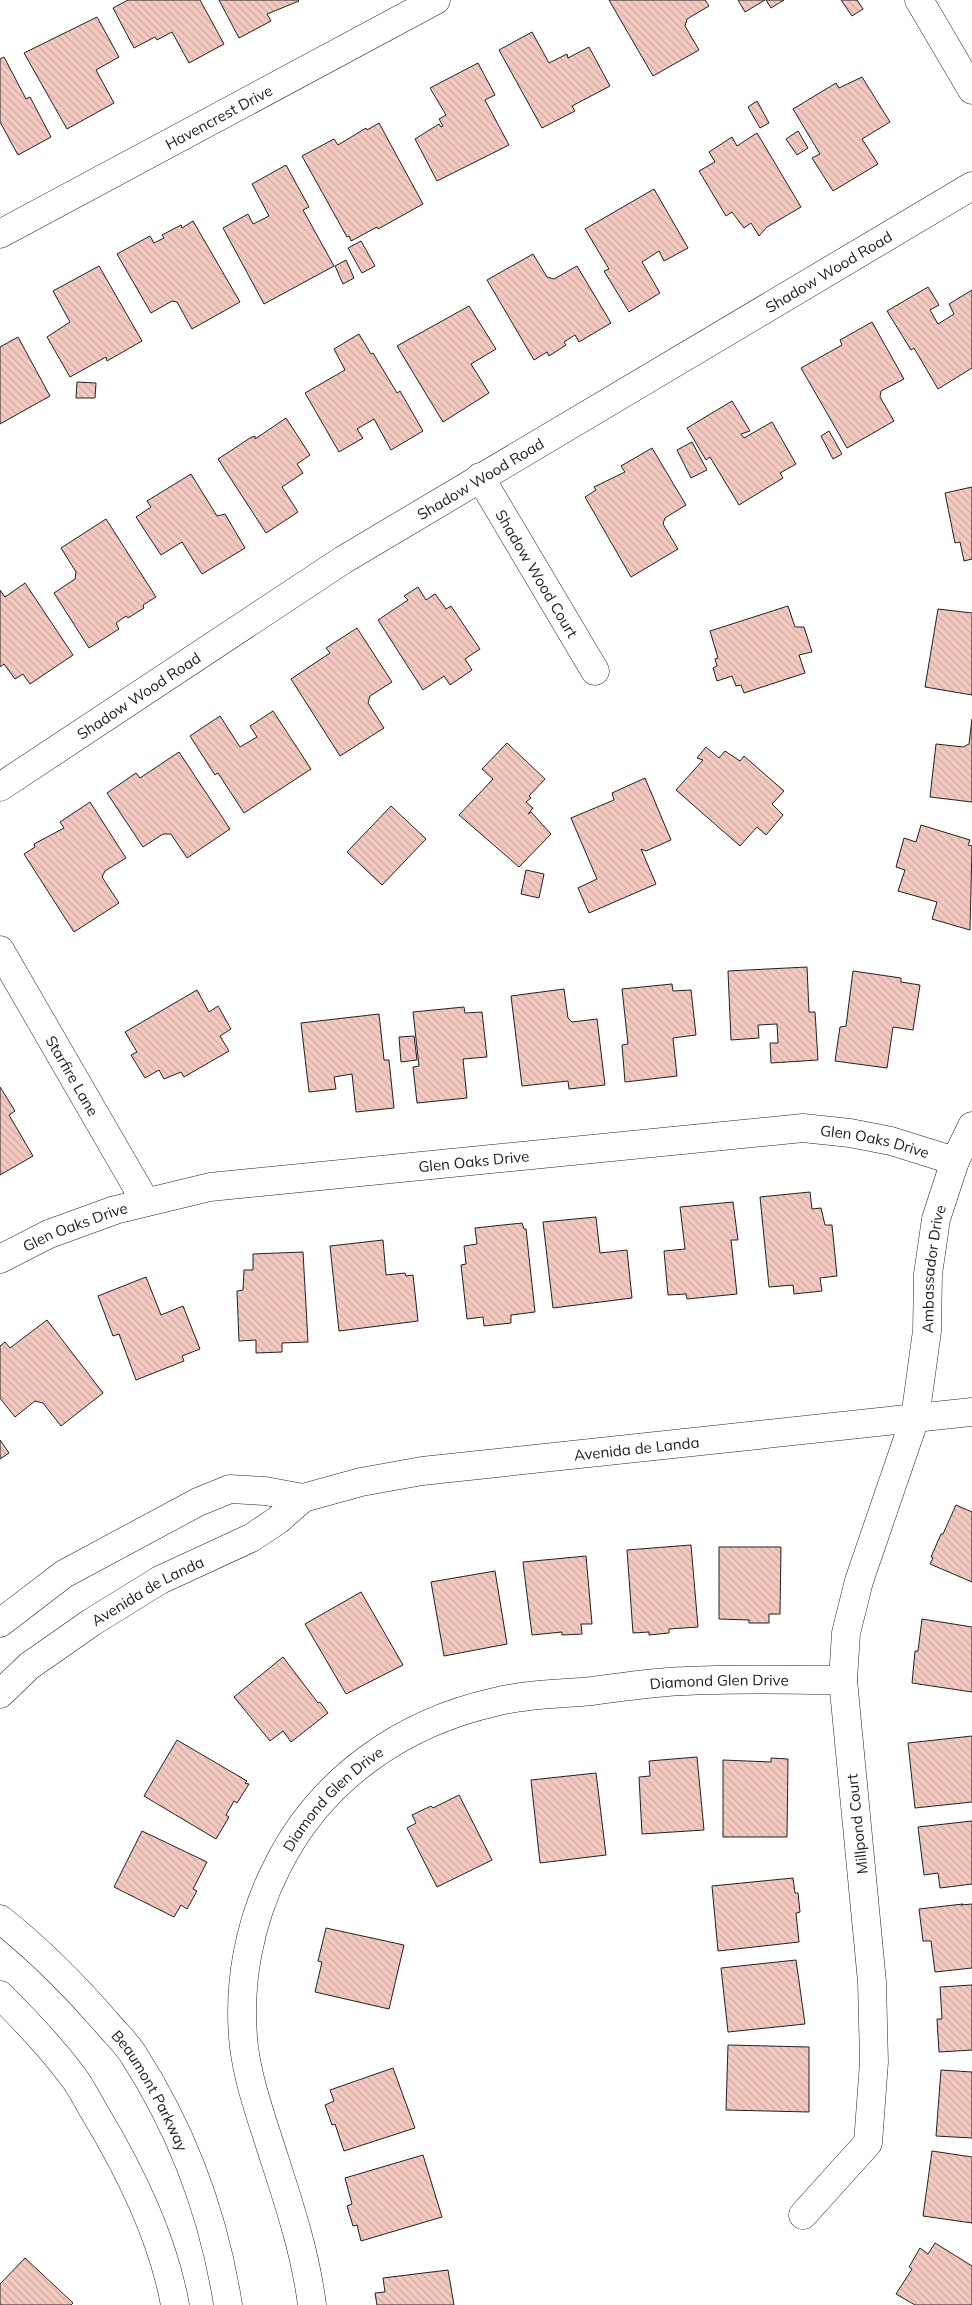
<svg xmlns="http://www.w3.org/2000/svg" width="972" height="2305" font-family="Mulish,sans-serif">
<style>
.building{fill:url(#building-back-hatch);stroke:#222}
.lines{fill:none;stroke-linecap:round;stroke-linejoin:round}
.street-casing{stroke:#222;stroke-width:29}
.secondary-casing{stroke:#222;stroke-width:29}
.street{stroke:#fff;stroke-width:28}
.secondary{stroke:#fff;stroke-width:28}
.labels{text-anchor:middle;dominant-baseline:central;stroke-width:4;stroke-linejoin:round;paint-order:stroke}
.street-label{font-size:15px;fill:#222;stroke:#fff}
</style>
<defs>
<pattern id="building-back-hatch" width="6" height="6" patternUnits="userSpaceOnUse" patternTransform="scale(1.25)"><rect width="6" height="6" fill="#f3c9c0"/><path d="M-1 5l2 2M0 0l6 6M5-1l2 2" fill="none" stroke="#d0aca5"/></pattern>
</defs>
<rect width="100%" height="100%" fill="#fff"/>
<g class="building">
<polygon points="128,0 200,0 224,44 189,63 172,32 157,40 155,37 134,48 113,8"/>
<polygon points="219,0 298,0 299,1 267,14 271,21 239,38"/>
<polygon points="609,0 705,0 709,6 687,19 685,26 699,50 653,76"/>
<polygon points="738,0 765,0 745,12"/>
<polygon points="766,0 784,0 771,8"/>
<polygon points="841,0 857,0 863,9 852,16"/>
<polygon points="97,17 119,57 96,70 114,103 67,129 24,53"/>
<polygon points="532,32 549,63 567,54 568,58 589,47 610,86 572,106 575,111 542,128 499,50"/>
<polygon points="4,57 26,99 30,97 51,137 18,155 0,122 0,59"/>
<polygon points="478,63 495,95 485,100 509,145 437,181 415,139 439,124 441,127 443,126 439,119 446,115 430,88"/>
<polygon points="862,77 890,122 862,139 878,164 833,191 812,158 820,154 793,109 836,83 839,88"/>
<polygon points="757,101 769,123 760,128 748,107"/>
<polygon points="379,123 423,204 378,229 377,227 351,241 349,236 347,237 302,156 334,139 338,145 366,128 367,130"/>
<polygon points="798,131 808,148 797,155 786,139"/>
<polygon points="757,133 801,207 767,227 759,236 751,223 744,228 732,212 726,216 699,171 715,162 709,152 732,137 737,146"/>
<polygon points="286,165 309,207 303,210 334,266 264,304 223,228 248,214 253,224 269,216 252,184"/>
<polygon points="654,189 688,248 664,261 659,251 642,262 660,293 629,312 604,271 609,269 585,229"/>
<polygon points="193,221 240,302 192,329 177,302 172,301 151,313 117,254 150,236 154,243 164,238 162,235 181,225 182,228"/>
<polygon points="361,241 375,266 362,273 348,248"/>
<polygon points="533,254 547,277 554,279 577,266 611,323 579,342 575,335 564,342 566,345 549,356 547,352 534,360 487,280"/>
<polygon points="346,260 354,278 343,284 335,266"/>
<polygon points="99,266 142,341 107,361 106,357 70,377 47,337 70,322 53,291"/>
<polygon points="928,287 939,305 930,310 938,324 954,314 949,304 972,290 972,368 938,389 914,348 911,350 887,311"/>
<polygon points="469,306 496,349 471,364 489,393 443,422 397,346"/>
<polygon points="872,322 904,379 881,391 880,397 894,421 847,448 801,368 842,345 840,340"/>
<polygon points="359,334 371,354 373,353 397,393 400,391 423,431 391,450 374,419 357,429 363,438 339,452 305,393 345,370 334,349"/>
<polygon points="18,337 50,396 0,424 0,347"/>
<polygon points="77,382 96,383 95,398 76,398"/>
<polygon points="732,401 750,431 741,434 744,438 772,422 796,464 780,473 783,478 739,505 710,457 706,460 687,428"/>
<polygon points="286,418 310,455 297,464 303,473 282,487 298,512 266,533 218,459 250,438 255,436 255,439"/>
<polygon points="829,431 842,454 833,459 821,436"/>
<polygon points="692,442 707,470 691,478 677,450"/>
<polygon points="652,448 686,505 665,518 663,524 678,549 631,577 585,497 596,490 594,487 625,472 621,466"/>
<polygon points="191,474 217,516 225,514 245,548 202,574 182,542 161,555 136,517 151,507 147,501"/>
<polygon points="972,487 972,559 964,561 960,542 955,543 945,493"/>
<polygon points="106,519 156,597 143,605 144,608 128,618 126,616 116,623 119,629 89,648 54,593 75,579 76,572 61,548"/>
<polygon points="25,583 73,655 30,684 23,674 15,679 4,664 0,667 0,590 5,597"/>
<polygon points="418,587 426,600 435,594 446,609 451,606 480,649 465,659 472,670 450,685 444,676 423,690 378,620 408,600 404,596"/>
<polygon points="788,606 795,627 804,627 812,652 799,655 805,673 744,693 741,685 736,686 732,676 717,681 713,668 717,666 715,659 718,658 710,631"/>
<polygon points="938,609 972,613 972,695 925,687"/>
<polygon points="357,628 392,682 370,696 368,703 384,728 340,756 291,679 330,653 326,648"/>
<polygon points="273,711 311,769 244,813 218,773 215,775 190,736 220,716 240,747 257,737 250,726"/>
<polygon points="972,719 972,802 930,797 936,744 963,747 969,744"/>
<polygon points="507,743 545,779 529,796 531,798 526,802 533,808 528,814 531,812 551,834 519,867 459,815 493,779 482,769"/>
<polygon points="706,747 719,758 725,751 740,761 744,756 784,791 772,804 783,815 766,835 757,827 740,846 676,790 703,760 697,758"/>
<polygon points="179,752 230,829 187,858 171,834 163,834 143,847 107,793 136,773 140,778"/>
<polygon points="645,778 671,840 646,851 641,849 656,884 589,913 578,888 597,879 571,818 614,800 612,793"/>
<polygon points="90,802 126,858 105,871 102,877 119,903 74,932 24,854 35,847 34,844 64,828 60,822"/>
<polygon points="391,806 426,839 382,885 347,852"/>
<polygon points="921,825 970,840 968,845 972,846 970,930 932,919 937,902 898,891 905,870 896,867 904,838 916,842"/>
<polygon points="526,870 544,874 539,898 521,894"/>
<polygon points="807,967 809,1012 815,1012 818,1060 771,1063 770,1043 778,1043 777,1024 758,1025 759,1038 731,1040 728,971"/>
<polygon points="853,971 901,978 901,982 920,985 913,1030 893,1027 887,1068 835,1061 840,1027 846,1026"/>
<polygon points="672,984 673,991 691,990 696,1035 673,1038 677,1076 625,1082 622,1045 628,1044 622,989"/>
<polygon points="564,989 568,1018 572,1022 597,1019 605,1085 569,1089 568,1081 522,1086 511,996"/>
<polygon points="197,990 209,1012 218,1006 231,1029 220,1036 229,1051 184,1077 181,1072 164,1079 159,1070 145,1078 131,1055 137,1052 125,1032"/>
<polygon points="464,1007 465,1013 482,1012 487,1057 463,1059 467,1098 417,1103 413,1067 419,1066 413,1012"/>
<polygon points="379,1014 384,1060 389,1060 394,1108 356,1112 352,1074 334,1077 336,1089 309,1092 301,1023"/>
<polygon points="414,1036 417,1060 401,1062 399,1037"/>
<polygon points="0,1087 15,1111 9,1115 33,1156 0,1175"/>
<polygon points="810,1192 812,1209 821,1208 825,1225 832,1225 837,1276 820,1278 822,1291 794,1294 793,1285 769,1287 760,1197"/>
<polygon points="733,1202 738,1240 731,1240 737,1294 687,1299 686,1294 668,1295 664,1251 685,1249 680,1207"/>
<polygon points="596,1217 600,1253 627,1250 632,1298 553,1308 543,1222"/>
<polygon points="522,1223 524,1229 526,1229 535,1312 511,1315 511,1323 484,1326 483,1317 467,1319 461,1265 466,1264 464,1246 477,1244 475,1228"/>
<polygon points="383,1240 386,1275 405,1273 406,1276 413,1275 418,1321 339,1331 330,1246"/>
<polygon points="303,1252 308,1342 282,1343 282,1352 256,1353 256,1340 239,1341 237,1291 243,1290 244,1270 253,1270 253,1254"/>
<polygon points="146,1277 161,1315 183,1306 200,1349 182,1356 184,1361 136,1380 119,1334 113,1336 98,1296"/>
<polygon points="47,1320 103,1393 61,1426 43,1403 35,1401 15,1417 0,1398 0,1346 5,1342 10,1348"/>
<polygon points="0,1440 9,1453 0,1459"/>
<polygon points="956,1505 972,1512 972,1582 930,1564 933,1558 931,1557 941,1534 943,1534"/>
<polygon points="691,1545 698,1627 669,1629 669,1633 649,1635 649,1632 633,1633 627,1550"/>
<polygon points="719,1547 781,1547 780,1614 769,1614 769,1623 749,1623 749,1620 719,1619"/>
<polygon points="586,1556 592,1624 581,1624 582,1634 562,1635 562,1632 532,1635 523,1562"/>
<polygon points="495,1571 507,1644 444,1656 431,1582"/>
<polygon points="361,1592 403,1665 346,1694 305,1624"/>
<polygon points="922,1619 972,1627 972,1692 912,1683 915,1651 918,1651"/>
<polygon points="283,1657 318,1703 320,1702 328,1713 291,1742 283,1731 270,1741 234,1697"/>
<polygon points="972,1736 972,1802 915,1808 908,1743"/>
<polygon points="177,1740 247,1781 245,1783 249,1784 237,1803 234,1801 226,1815 229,1817 216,1839 144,1796"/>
<polygon points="697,1757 704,1830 642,1834 639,1777 650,1776 649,1761"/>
<polygon points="771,1758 788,1759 787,1837 723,1837 723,1760 771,1762"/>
<polygon points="596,1773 606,1855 540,1863 531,1780"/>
<polygon points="459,1795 492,1860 437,1887 407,1828 416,1823 412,1815 431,1806 433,1808"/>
<polygon points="972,1821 972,1884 940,1888 938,1873 924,1875 918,1827"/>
<polygon points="142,1831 207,1862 193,1889 197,1891 187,1909 181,1905 174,1917 114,1887"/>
<polygon points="793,1878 795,1893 798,1893 800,1912 796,1913 799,1942 718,1951 712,1886"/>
<polygon points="963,1904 961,1905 972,1904 972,1968 935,1972 931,1941 923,1941 919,1909"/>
<polygon points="326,1928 404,1945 389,2009 315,1992 322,1962 318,1961"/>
<polygon points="796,1960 805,2024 728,2032 721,1968"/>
<polygon points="972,1985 972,2050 939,2052 937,2019 942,2019 940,1987"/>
<polygon points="728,2045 809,2047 809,2112 726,2110"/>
<polygon points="393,2068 415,2128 344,2151 335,2124 332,2125 325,2105 334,2101 330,2090"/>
<polygon points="941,2070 972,2072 972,2138 936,2136"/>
<polygon points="932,2151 972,2157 972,2223 923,2216"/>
<polygon points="423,2155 442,2217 361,2241 357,2225 353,2226 347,2206 352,2204 345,2178"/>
<polygon points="935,2243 972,2266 972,2305 915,2305 896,2294 912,2269 909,2267 920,2248 928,2254"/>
<polygon points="25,2258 73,2303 71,2305 0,2305 0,2284"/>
<polygon points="448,2270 454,2305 377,2305 375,2293 385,2292 383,2278"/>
</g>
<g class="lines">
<g class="street-casing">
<g id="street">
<polyline points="919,0 972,90"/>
<path id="s1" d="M0,234L436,0"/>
<path id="s2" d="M480,477L595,671"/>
<path id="s3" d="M0,787L343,560L972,186"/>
<path id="s4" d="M0,950L145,1201"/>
<path id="s5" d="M0,1259L49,1234L115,1210L210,1187L803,1128L850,1133L891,1141L955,1161"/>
<path id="s6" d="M803,2215L868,2143L874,2062L872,1982L843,1680L846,1633L859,1581L915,1418L927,1331L928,1274L936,1219L955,1161L972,1126"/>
<path id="s7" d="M312,2305C305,2249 286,2195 269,2142C259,2111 248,2079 244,2047C237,1985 249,1922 277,1867C320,1780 401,1723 495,1702C526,1694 560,1694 592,1691C623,1687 654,1682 684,1681C737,1678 790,1680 843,1680"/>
</g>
</g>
<g class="secondary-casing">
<g id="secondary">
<polyline points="0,1623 64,1574 198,1502 230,1489 265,1491 303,1498"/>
<path id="s8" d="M0,1694L29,1666L92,1622L160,1580L251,1538L278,1520L303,1498L361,1482L422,1471L972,1412"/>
<path id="s9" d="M0,1919C39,1950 74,1985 106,2022C115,2033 126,2043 133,2054C182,2130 214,2216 228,2305"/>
<path d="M0,1995C25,2020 50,2046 71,2074C81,2086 87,2100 95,2113C130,2171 163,2238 175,2305"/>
</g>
</g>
<use href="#street" class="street"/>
<use href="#secondary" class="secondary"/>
</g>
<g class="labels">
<g class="street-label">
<text stroke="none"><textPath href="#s1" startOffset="248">Havencrest Drive</textPath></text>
<text stroke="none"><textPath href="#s3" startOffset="976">Shadow Wood Road</textPath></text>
<text stroke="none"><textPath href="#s3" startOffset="571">Shadow Wood Road</textPath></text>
<text stroke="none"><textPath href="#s2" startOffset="112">Shadow Wood Court</textPath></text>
<text stroke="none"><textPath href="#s3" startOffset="166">Shadow Wood Road</textPath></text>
<text stroke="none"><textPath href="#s4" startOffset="145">Starfire Lane</textPath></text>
<text stroke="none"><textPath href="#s5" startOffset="892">Glen Oaks Drive</textPath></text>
<text stroke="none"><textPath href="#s5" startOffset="488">Glen Oaks Drive</textPath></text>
<text stroke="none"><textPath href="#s5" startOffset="82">Glen Oaks Drive</textPath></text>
<text stroke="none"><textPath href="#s6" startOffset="985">Ambassador Drive</textPath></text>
<text stroke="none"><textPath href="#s8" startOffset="701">Avenida de Landa</textPath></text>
<text stroke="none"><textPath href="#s8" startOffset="181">Avenida de Landa</textPath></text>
<text stroke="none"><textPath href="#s7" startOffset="961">Diamond Glen Drive</textPath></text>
<text stroke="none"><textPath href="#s7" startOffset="542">Diamond Glen Drive</textPath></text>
<text transform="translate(857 1824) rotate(-96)">Millpond Court</text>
<text stroke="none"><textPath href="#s9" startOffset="230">Beaumont Parkway</textPath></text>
</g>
</g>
</svg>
